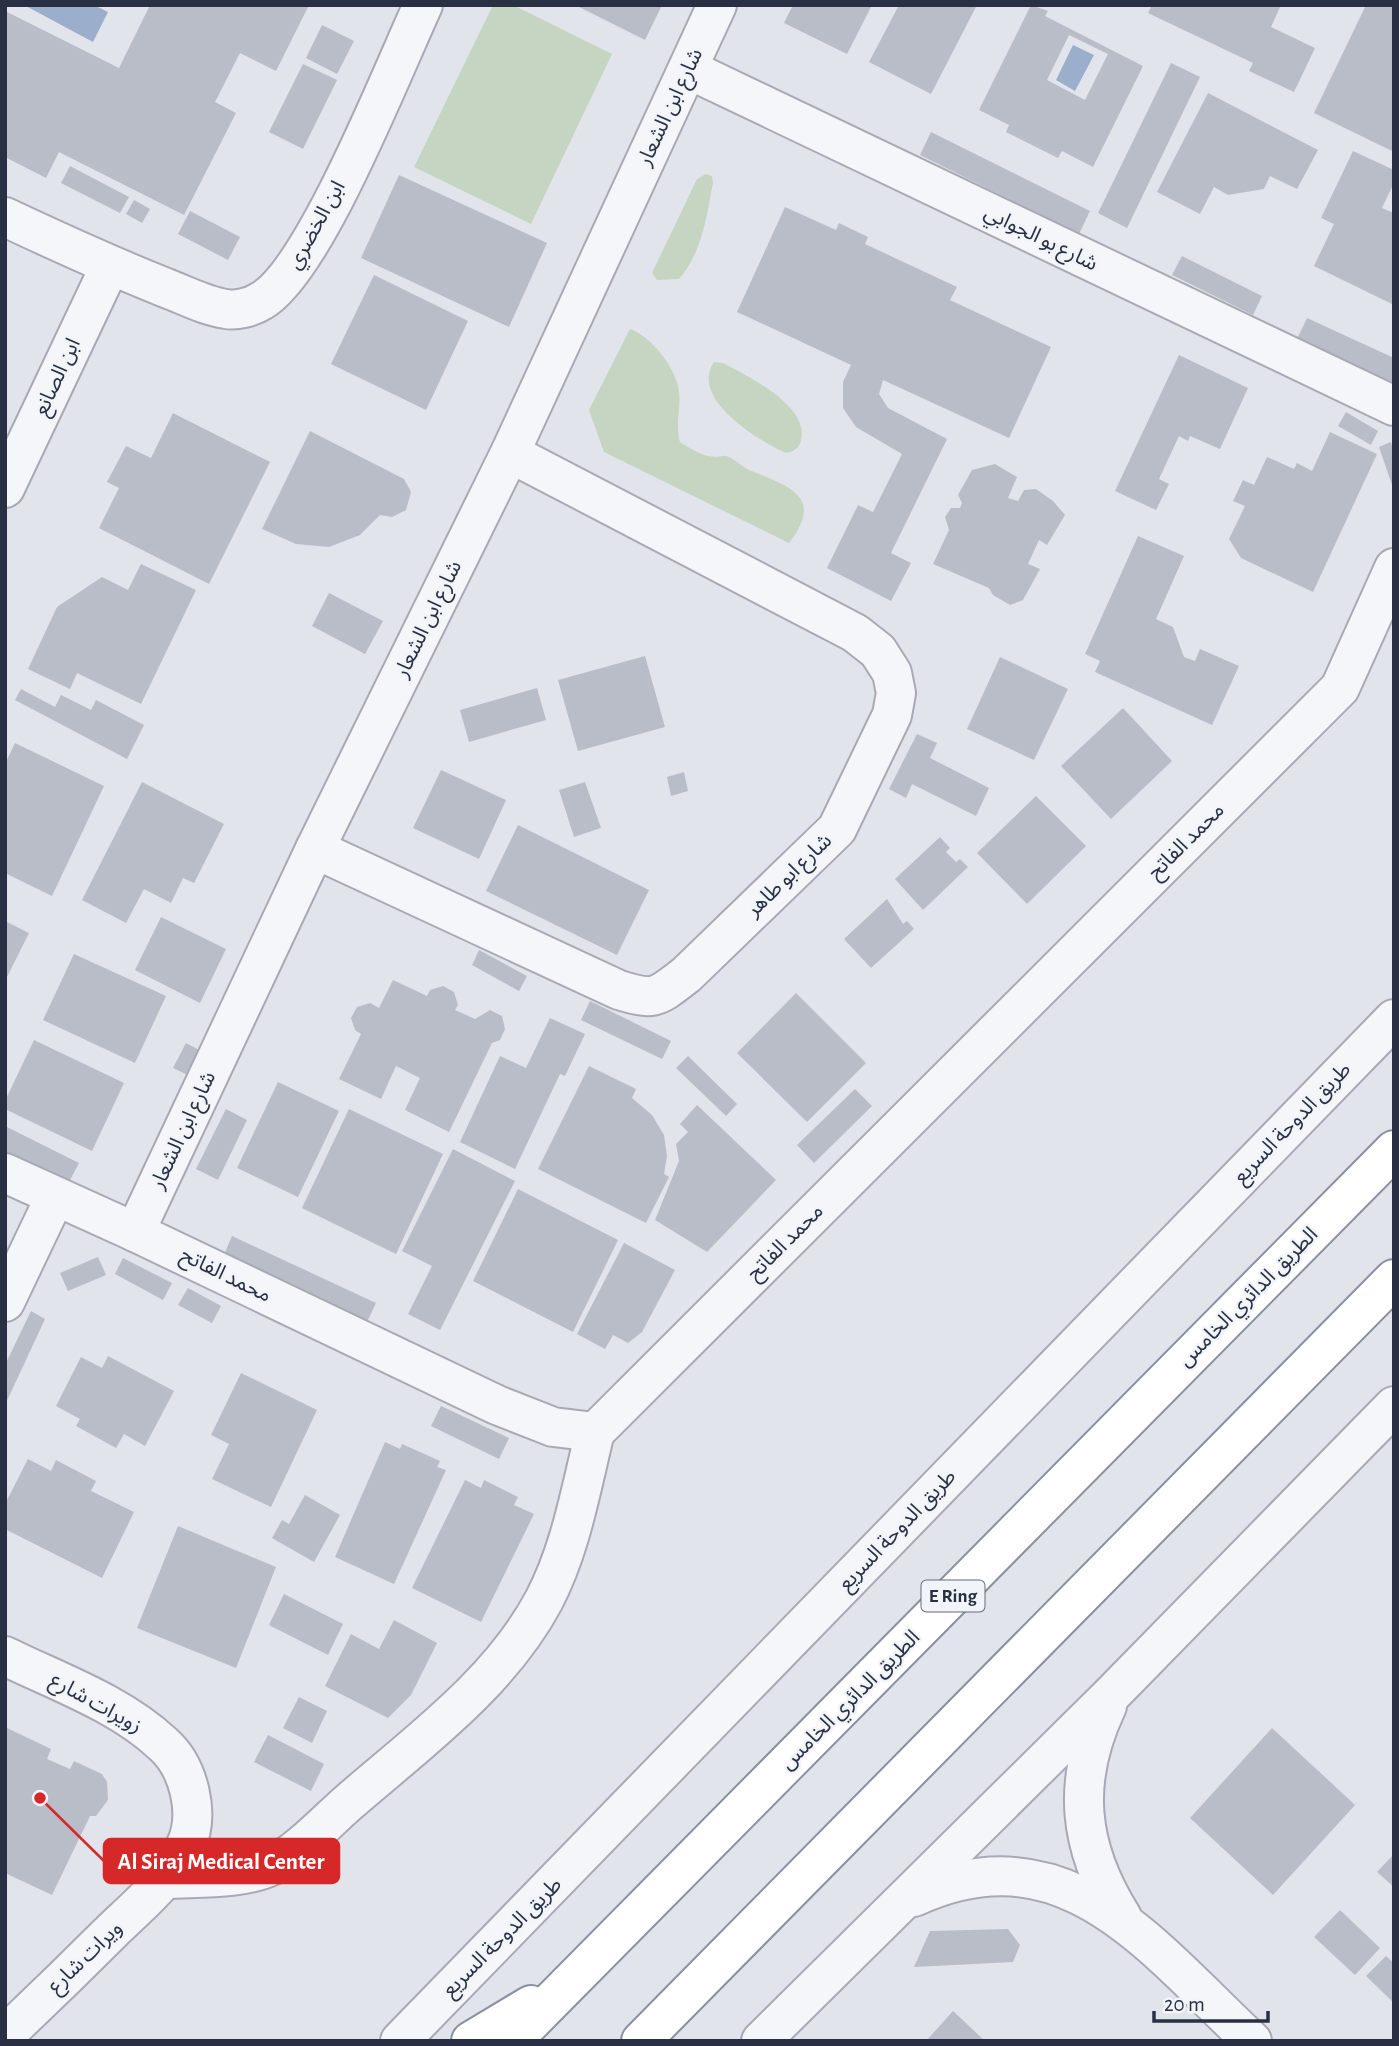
<svg xmlns="http://www.w3.org/2000/svg" width="1399" height="2046" font-family="'Alegreya Sans','Noto Sans Arabic',sans-serif">
<style>
.green{fill:#c5d5c2}
.water{fill:#9bafcc}
.building{fill:#b9bdc8;fill-rule:evenodd}
.lines{fill:none;stroke-linecap:round;stroke-linejoin:round}
.minor-casing{stroke:#a7aab5;stroke-width:42}
.highway-casing{stroke:#8890a2;stroke-width:42}
.minor{stroke:#f5f6f9;stroke-width:38}
.highway{stroke:#fff;stroke-width:38}
.labels{text-anchor:middle;dominant-baseline:central;stroke-width:5;stroke-linejoin:round;paint-order:stroke}
.shield{fill:#f1f4f8;stroke:#656b79;stroke-width:2}
.shield-label{font-size:19px;font-weight:bold;fill:#293043}
.street-label{font-size:21px;fill:#293043;stroke:#f1f4f8}
.leader{fill:none;stroke:#d62828;stroke-width:2.5}
.callout-dot{fill:#d62828;stroke:#f1f4f8;stroke-width:2.5}
.callout{fill:#d62828;stroke:#d62828;stroke-width:2.5}
.callout-label{font-size:23px;text-anchor:middle;font-weight:bold;fill:#fff}
</style>
<rect width="100%" height="100%" fill="#e2e4eb"/>
<g class="green">
<polygon points="493,5 513,5 612,54 531,224 414,167"/>
<path d="M706,174L712,176L713,183C706,217 703,251 679,279L657,280L652,273L697,179Z"/>
<path d="M630,329C651,336 677,369 679,392C681,409 675,424 680,442C691,449 702,456 715,457C719,457 722,455 726,456C734,458 742,467 749,470C787,486 826,495 789,543L604,452L589,410Z"/>
<path d="M714,362L723,363C746,375 810,406 801,440C800,447 794,452 786,453C759,441 689,399 714,362Z"/>
</g>
<g class="water">
<polygon points="24,5 94,5 108,12 93,42"/>
<polygon points="1073,45 1094,55 1075,91 1056,80"/>
</g>
<g class="building">
<polygon points="150,5 309,5 276,71 240,53 215,102 236,113 184,215 59,152 46,178 5,157 5,11 119,68"/>
<polygon points="575,5 662,5 645,40"/>
<polygon points="793,5 872,5 847,54 784,23"/>
<polygon points="899,5 977,5 931,94 869,62"/>
<path d="M1031,5L1048,11L1045,16L1143,66L1093,167L1062,151L1058,158L1006,132L1009,125L979,110ZM1069,35L1108,54L1085,100L1047,80Z"/>
<polygon points="1152,5 1281,5 1271,27 1315,48 1294,92 1249,71 1253,63 1148,13"/>
<polygon points="1366,5 1394,5 1394,152 1314,113"/>
<polygon points="322,25 354,41 337,74 306,58"/>
<polygon points="1171,63 1200,77 1127,228 1098,213"/>
<polygon points="303,64 337,80 303,149 269,132"/>
<polygon points="1208,93 1318,150 1297,189 1270,176 1264,189 1228,195 1214,187 1200,214 1157,192"/>
<polygon points="931,132 1090,211 1079,234 920,155"/>
<polygon points="1353,151 1394,170 1394,183 1382,208 1394,213 1394,305 1314,266 1334,224 1321,218"/>
<polygon points="70,166 129,197 120,213 61,183"/>
<polygon points="399,175 547,243 509,327 361,258"/>
<polygon points="134,200 150,209 142,223 126,214"/>
<polygon points="785,207 836,230 839,223 868,237 865,244 957,287 950,300 1051,347 1009,438 883,380 879,394 888,408 947,439 891,553 911,563 891,601 827,568 858,505 873,512 902,454 856,427 843,408 843,382 851,365 737,312"/>
<polygon points="190,211 240,237 228,260 178,234"/>
<polygon points="1182,256 1262,296 1253,315 1172,275"/>
<polygon points="374,275 468,321 426,410 331,364"/>
<polygon points="1307,318 1394,358 1394,383 1297,339"/>
<polygon points="1179,355 1248,388 1220,449 1190,436 1188,441 1179,436 1159,479 1169,484 1156,510 1115,491"/>
<polygon points="1346,412 1378,431 1371,445 1338,426"/>
<polygon points="173,413 270,462 209,584 99,528 119,488 107,482 126,446 151,458"/>
<polygon points="310,431 404,479 411,492 406,510 392,517 380,515 360,535 329,547 296,544 262,529"/>
<polygon points="1330,432 1377,454 1313,592 1241,558 1229,539 1245,506 1233,501 1243,480 1254,485 1267,457 1294,469 1297,463 1312,471"/>
<polygon points="1391,442 1394,451 1393,488 1379,447"/>
<polygon points="995,464 1017,477 1008,498 1018,501 1024,490 1036,489 1053,501 1065,515 1047,545 1039,540 1028,564 1040,569 1023,600 1010,605 993,595 989,588 933,564 949,530 945,517 951,508 960,508 962,503 958,495 972,470"/>
<polygon points="1138,536 1184,556 1156,619 1173,627 1184,657 1195,661 1200,649 1239,666 1212,725 1095,672 1100,661 1085,654"/>
<polygon points="141,564 196,590 141,704 77,673 70,689 28,669 57,607 102,577 128,590"/>
<polygon points="329,593 383,621 365,654 312,626"/>
<polygon points="645,656 665,727 578,751 558,680"/>
<polygon points="1000,657 1068,689 1034,760 967,729"/>
<polygon points="537,688 546,720 469,742 460,710"/>
<polygon points="21,689 55,707 61,695 91,710 96,700 144,725 127,759 15,700"/>
<polygon points="1123,708 1172,761 1111,819 1061,766"/>
<polygon points="917,734 937,743 930,758 989,788 976,816 912,784 906,798 889,789"/>
<polygon points="15,743 104,786 52,896 5,873 5,764"/>
<polygon points="441,770 506,800 479,859 413,828"/>
<polygon points="684,772 688,791 671,796 667,777"/>
<polygon points="142,782 224,824 194,883 183,878 171,903 144,889 126,923 82,900"/>
<polygon points="585,782 601,828 574,837 559,790"/>
<polygon points="1036,796 1086,846 1027,904 977,853"/>
<polygon points="518,825 649,890 617,955 486,891"/>
<polygon points="940,837 950,848 946,852 956,862 960,859 968,867 923,910 895,879"/>
<polygon points="887,899 903,924 907,921 914,929 871,968 844,939"/>
<polygon points="161,917 226,949 200,1003 135,970"/>
<polygon points="5,921 29,933 5,981"/>
<polygon points="479,950 527,976 519,991 472,965"/>
<polygon points="74,954 166,996 135,1063 43,1020"/>
<polygon points="393,980 427,996 430,990 443,986 454,992 458,1005 455,1010 475,1019 490,1010 502,1016 505,1029 500,1040 492,1043 449,1132 405,1110 420,1078 396,1066 381,1099 339,1079 361,1034 355,1030 351,1018 357,1007 370,1003 379,1008"/>
<polygon points="796,993 866,1063 807,1122 737,1053"/>
<polygon points="590,1001 671,1041 662,1059 581,1020"/>
<polygon points="550,1018 585,1034 565,1076 560,1074 515,1169 460,1142 500,1056 526,1068"/>
<polygon points="34,1040 124,1083 92,1151 5,1109 5,1101"/>
<polygon points="186,1043 203,1052 190,1076 173,1068"/>
<polygon points="688,1056 737,1104 726,1116 676,1068"/>
<polygon points="589,1066 636,1089 632,1098 652,1115 664,1135 667,1156 664,1174 669,1177 646,1223 538,1169"/>
<polygon points="278,1082 339,1111 298,1197 237,1168"/>
<polygon points="855,1089 872,1106 814,1163 797,1145"/>
<polygon points="697,1105 776,1180 707,1252 655,1220 679,1161 676,1144 688,1132 680,1124"/>
<polygon points="226,1109 247,1120 218,1180 196,1169"/>
<polygon points="349,1109 443,1154 396,1254 302,1208"/>
<polygon points="5,1126 79,1163 68,1184 5,1152"/>
<polygon points="453,1149 515,1181 440,1330 408,1314 432,1266 402,1251"/>
<polygon points="518,1189 618,1240 573,1332 473,1281"/>
<polygon points="232,1236 376,1303 366,1324 223,1257"/>
<polygon points="624,1243 675,1270 642,1332 628,1343 613,1335 605,1349 577,1334"/>
<polygon points="98,1257 106,1275 68,1291 60,1273"/>
<polygon points="123,1258 172,1283 163,1300 115,1274"/>
<polygon points="188,1288 221,1306 212,1323 178,1305"/>
<polygon points="31,1311 45,1319 5,1405 5,1365"/>
<polygon points="108,1356 174,1391 145,1446 124,1434 116,1448 76,1426 80,1419 56,1406 81,1357 102,1368"/>
<polygon points="241,1373 317,1410 271,1507 212,1479 229,1444 211,1435"/>
<polygon points="441,1406 509,1438 499,1459 431,1426"/>
<polygon points="385,1442 400,1449 402,1444 440,1461 437,1467 446,1470 394,1584 335,1557"/>
<polygon points="28,1459 51,1471 56,1460 96,1481 91,1491 134,1512 102,1578 5,1529 5,1504"/>
<polygon points="465,1480 481,1488 484,1480 518,1497 514,1505 534,1514 481,1622 412,1588"/>
<polygon points="305,1495 340,1515 314,1562 272,1538 282,1520 289,1524"/>
<polygon points="178,1526 276,1567 236,1668 137,1628"/>
<polygon points="284,1594 343,1624 328,1655 269,1625"/>
<polygon points="394,1620 437,1643 411,1695 388,1718 325,1686 351,1634 379,1649"/>
<polygon points="299,1697 327,1711 312,1743 283,1728"/>
<polygon points="5,1727 51,1749 47,1759 70,1769 74,1761 102,1774 107,1782 108,1800 96,1816 90,1816 52,1895 5,1873"/>
<polygon points="1272,1728 1355,1805 1273,1895 1190,1818"/>
<polygon points="268,1735 324,1764 311,1791 254,1762"/>
<polygon points="1394,1854 1394,1887 1377,1872"/>
<polygon points="1340,1910 1380,1948 1355,1975 1314,1937"/>
<polygon points="1008,1929 1020,1945 1013,1962 914,1967 930,1931"/>
<polygon points="1386,1956 1394,1963 1394,2003 1366,1976"/>
<polygon points="953,2011 985,2041 926,2041"/>
</g>
<g class="lines">
<g class="minor-casing">
<g id="minor">
<polyline points="688,69 1394,406"/>
<path d="M5,217C58,242 111,266 166,288C185,295 205,306 226,309C236,311 252,307 261,301C314,272 394,67 423,5"/>
<polyline points="5,488 110,266"/>
<path d="M315,849L619,990C655,1001 656,998 686,975L837,829L892,715L896,693L892,673L878,651L855,633L510,453"/>
<polyline points="5,1173 135,1232 497,1405 553,1427 595,1432"/>
<polyline points="135,1232 315,849 510,453 717,5"/>
<polyline points="5,1302 55,1197"/>
<polyline points="595,1432 1340,688 1394,568"/>
<path d="M5,1656C58,1682 119,1703 163,1744C189,1767 201,1815 185,1847C169,1881 139,1905 112,1931C77,1966 41,2001 5,2035"/>
<path d="M1107,1706C1071,1782 1078,1847 1122,1917"/>
<path d="M165,1879C198,1877 241,1880 271,1866C300,1851 325,1823 349,1802C418,1742 500,1683 544,1600C571,1549 581,1488 595,1432"/>
<path d="M914,1897C1065,1827 1152,1948 1252,2041"/>
<polyline points="400,2041 1394,1019"/>
<polyline points="761,2041 1112,1694 1394,1406"/>
</g>
</g>
<g class="highway-casing">
<g id="highway">
<polyline points="471,2041 531,2005"/>
<polyline points="512,2041 1394,1150"/>
<polyline points="641,2041 1394,1279"/>
</g>
</g>
<use href="#minor" class="minor"/>
<use href="#highway" class="highway"/>
</g>
<g class="labels">
<rect class="shield" x="921.5" y="1580.5" width="63" height="31" rx="5"/>
<g class="shield-label">
<text x="953" y="1596">E Ring</text>
</g>
<g class="street-label">
<text transform="translate(670 107) rotate(-65)">شارع ابن الشعار</text>
<text transform="translate(316 225) rotate(-61)">ابن الخضري</text>
<text transform="translate(1041 238) rotate(26)">شارع بو الجوابي</text>
<text transform="translate(57 377) rotate(-65)">ابن الصانع</text>
<text transform="translate(428 619) rotate(-64)">شارع ابن الشعار</text>
<text transform="translate(1186 841) rotate(-45)">محمد الفاتح</text>
<text transform="translate(789 875) rotate(-44)">شارع ابو طاهر</text>
<text transform="translate(1292 1123) rotate(-46)">طريق الدوحة السريع</text>
<text transform="translate(183 1130) rotate(-65)">شارع ابن الشعار</text>
<text transform="translate(785 1242) rotate(-45)">محمد الفاتح</text>
<text transform="translate(226 1275) rotate(26)">محمد الفاتح</text>
<text transform="translate(1248 1297) rotate(-45)">الطريق الدائري الخامس</text>
<text transform="translate(897 1530) rotate(-46)">طريق الدوحة السريع</text>
<text transform="translate(850 1700) rotate(-45)">الطريق الدائري الخامس</text>
<text transform="translate(96 1703) rotate(29)">زويرات شارع</text>
<text transform="translate(502 1937) rotate(-45)">طريق الدوحة السريع</text>
<text transform="translate(85 1957) rotate(-44)">ويرات شارع</text>
</g>
</g>
<path class="leader" d="M40 1798L104 1861"/>
<circle class="callout-dot" cx="40" cy="1798" r="7"/>
<rect class="callout" x="104" y="1839" width="235" height="44" rx="7"/>
<g class="callout-label">
<text x="221" y="1869">Al Siraj Medical Center</text>
</g>
<rect width="1399" height="2046" fill="none" stroke="#293043" stroke-width="14"/>
<path d="M1154 2011v10h114v-10" fill="none" stroke="#293043" stroke-width="3.5"/>
<text x="1164" y="2011" font-size="21" fill="#293043" stroke="#f1f4f8" stroke-width="5" paint-order="stroke">20 m</text>
</svg>
